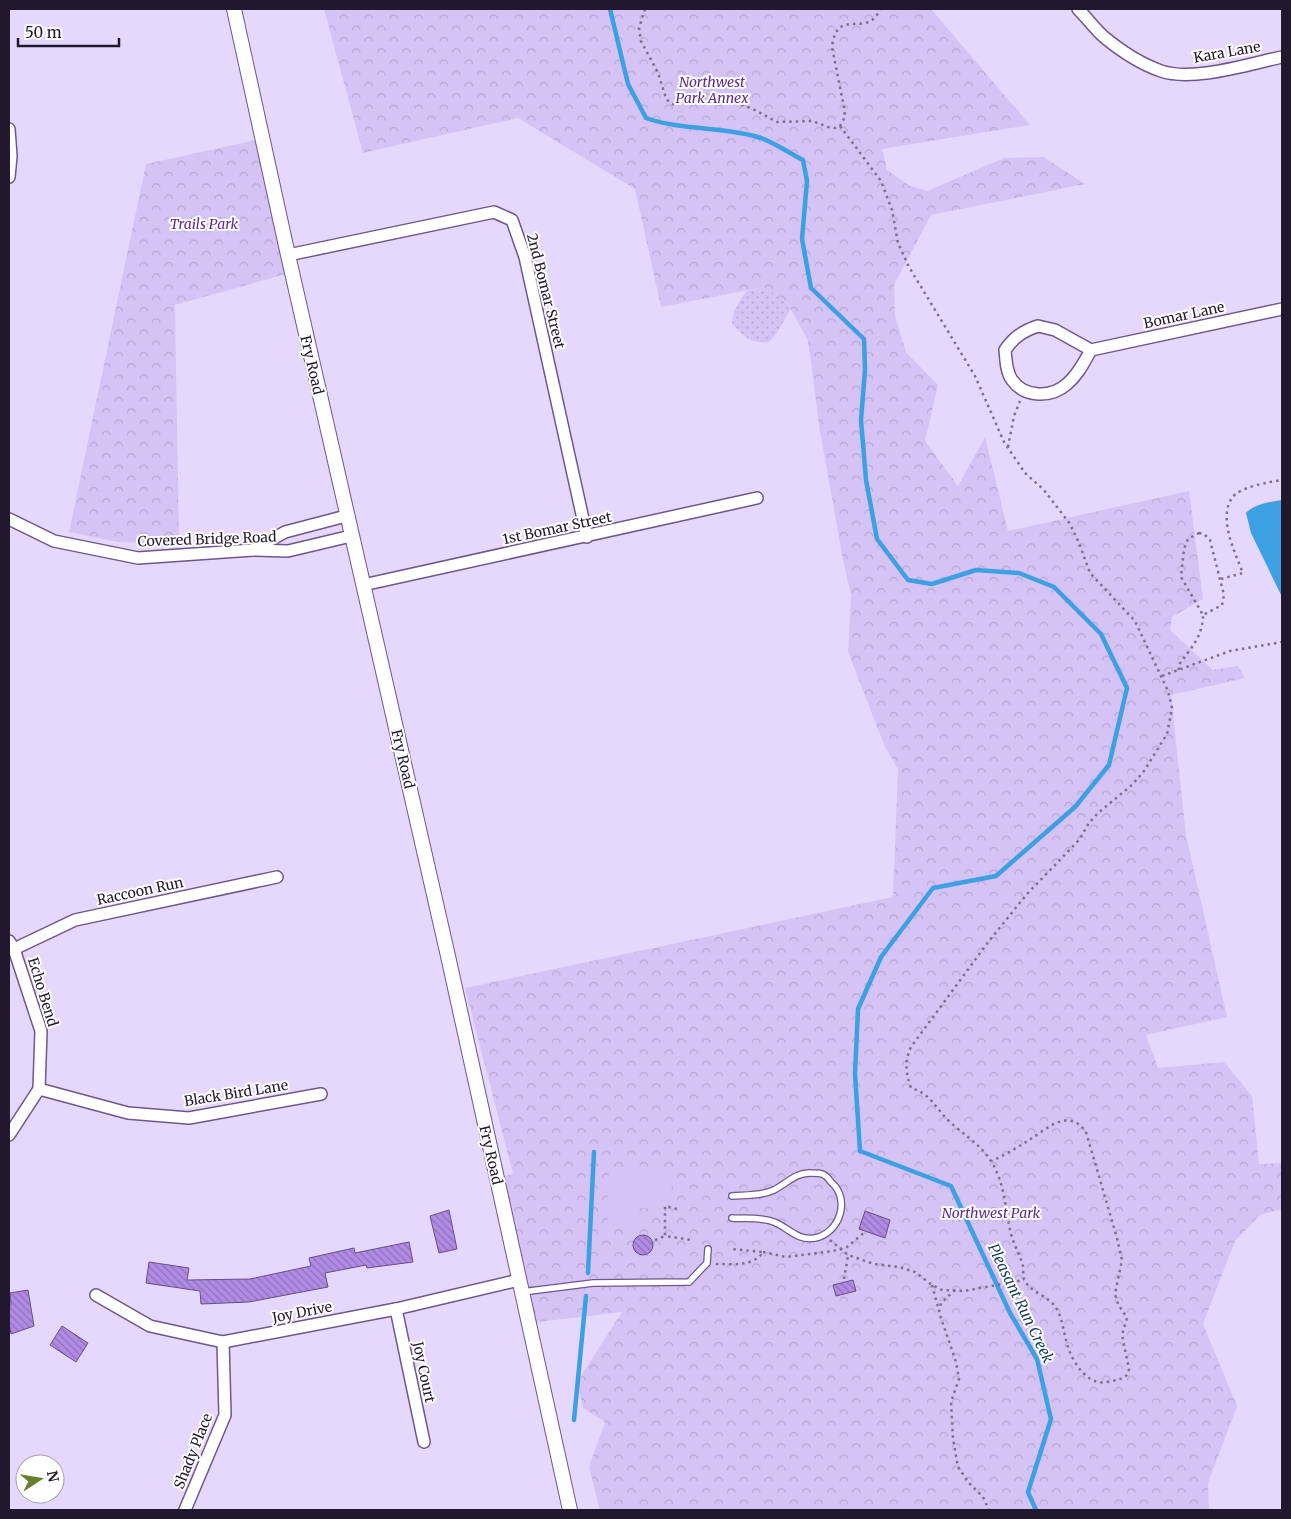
<svg xmlns="http://www.w3.org/2000/svg" width="1291" height="1519" font-family="Merriweather,serif">
<style>
.grass{fill:url(#grass-dots)}
.forest{fill:url(#forest-crowns)}
.pitch{fill:#d6c3f5}
.water{fill:#3da0e2}
.lines{fill:none;stroke-linecap:round;stroke-linejoin:round}
.stream{stroke:#3da0e2;stroke-width:4.5}
.building{fill:url(#building-back-hatch);stroke:#655084}
.service-casing{stroke:#6d578c;stroke-width:8}
.minor-casing{stroke:#6d578c;stroke-width:14}
.tertiary-casing{stroke:#6d578c;stroke-width:16}
.path{stroke:#7c718d;stroke-width:2.5;stroke-dasharray:2.5 4;stroke-linecap:butt}
.service{stroke:#fff;stroke-width:5.5}
.minor{stroke:#fff;stroke-width:11}
.tertiary{stroke:#fff;stroke-width:14}
.labels{text-anchor:middle;dominant-baseline:central;stroke-width:4;stroke-linejoin:round;paint-order:stroke}
.street-label{font-size:14px;fill:#21182d;stroke:#fff}
.park-label{font-size:14px;font-style:italic;fill:#5c2992;stroke:#fff}
.water-label{font-size:15px;font-style:italic;fill:#153d58;stroke:#fff}
</style>
<defs>
<pattern id="grass-dots" width="8" height="8" patternUnits="userSpaceOnUse" patternTransform="scale(1.25)"><rect width="8" height="8" fill="#d6c3f5"/><path d="M2 2h.1M6 6h.1" fill="none" stroke="#b7a7d2" stroke-width="1.8" stroke-linecap="round"/></pattern>
<pattern id="forest-crowns" width="20" height="18" patternUnits="userSpaceOnUse" patternTransform="scale(1.25)"><rect width="20" height="18" fill="#d6c3f5"/><path d="M2 6a3 3 0 1 1 6 0M12 15a3 3 0 1 1 6 0" fill="none" stroke="#b7a7d2"/></pattern>
<pattern id="building-back-hatch" width="6" height="6" patternUnits="userSpaceOnUse" patternTransform="scale(1.25)"><rect width="6" height="6" fill="#b08be5"/><path d="M-1 5l2 2M0 0l6 6M5-1l2 2" fill="none" stroke="#8f71ba"/></pattern>
</defs>
<rect width="100%" height="100%" fill="#e6d8fd"/>
<path class="grass" d="M765,287L785,300L790,310L777,333L769,342C751,344 743,337 732,323L734,311L746,291Z"/>
<g class="forest">
<polygon points="324,9 931,9 1030,125 882,149 887,170 910,186 927,191 1004,158 1044,157 1085,184 931,215 894,285 895,316 906,352 938,385 925,441 958,486 985,437 1008,531 1189,491 1203,599 1172,617 1170,630 1213,670 1238,666 1245,678 1171,695 1186,835 1227,1017 1146,1035 1158,1068 1224,1062 1252,1096 1259,1164 1282,1163 1282,1209 1260,1215 1235,1241 1203,1324 1237,1406 1208,1483 1209,1510 600,1510 589,1467 605,1422 583,1408 577,1382 622,1312 529,1323 497,1178 513,1174 465,988 893,897 898,769 885,747 848,652 851,594 843,560 819,425 808,340 785,300 764,287 661,307 635,189 518,118 363,153"/>
<polygon points="256,140 286,274 175,305 179,544 118,542 69,532 146,164"/>
</g>
<polygon class="pitch" points="609,1170 672,1171 671,1208 638,1208 638,1226 607,1225"/>
<path class="water" d="M1282,500V597L1251,533L1246,513C1254,504 1271,502 1282,500Z"/>
<g class="lines">
<g class="stream">
<path d="M610,9L628,84L646,118C682,131 724,126 761,138C775,143 789,153 803,160L807,181L802,239L811,288L864,339L865,370L861,420L866,480L877,539L908,580L932,584L976,570L1019,573L1054,587L1101,634L1127,688L1109,765L1075,807L996,876L933,888L881,957L858,1009L855,1074L860,1151L951,1186L1010,1313L1037,1359L1051,1419L1028,1492L1036,1510"/>
<polyline points="588,1273 594,1152"/>
<polyline points="574,1420 586,1296"/>
</g>
</g>
<g class="building">
<polygon points="449,1210 457,1249 439,1253 430,1216"/>
<polygon points="865,1211 890,1220 885,1238 859,1229"/>
<circle cx="643" cy="1245" r="10"/>
<polygon points="409,1242 413,1262 367,1268 366,1265 325,1273 328,1287 249,1302 201,1304 200,1291 146,1283 149,1262 189,1268 187,1280 250,1279 311,1266 309,1258 354,1248 355,1253"/>
<polygon points="853,1280 856,1291 836,1296 833,1285"/>
<polygon points="28,1290 34,1326 11,1334 9,1324 9,1306 11,1305 10,1293"/>
<polygon points="62,1326 88,1343 76,1362 50,1345"/>
</g>
<g class="lines">
<g class="service-casing">
<g id="service">
<path d="M732,1218C745,1219 761,1217 774,1222C789,1228 797,1241 815,1238C840,1233 851,1199 831,1182C829,1179 825,1175 822,1174C820,1173 814,1173 811,1173C796,1172 786,1184 774,1190C761,1196 746,1195 732,1196"/>
<polyline points="522,1292 593,1283 689,1282 707,1263 708,1249"/>
</g>
</g>
<g class="minor-casing">
<g id="minor">
<path d="M1078,9C1087,18 1095,29 1104,37C1121,51 1141,64 1161,71C1193,82 1249,64 1282,57"/>
<polyline points="9,129 11,156 9,177"/>
<polyline points="288,255 494,212 512,220 525,257 587,537"/>
<path d="M1038,326L1055,330L1091,350C1084,362 1078,375 1067,384C1051,398 1025,398 1012,380C1006,372 1006,359 1005,350C1014,337 1023,331 1038,326Z"/>
<polyline points="1091,350 1282,309"/>
<polyline points="9,519 54,541 138,558 253,550 288,551 351,536"/>
<polyline points="253,550 285,532 346,516"/>
<polyline points="363,585 757,498"/>
<polyline points="9,941 14,949 41,1031 39,1089 9,1135"/>
<polyline points="14,949 75,920 277,877"/>
<polyline points="39,1089 128,1113 189,1118 321,1094"/>
<polyline points="96,1295 150,1326 223,1342 396,1309 519,1280"/>
<polyline points="396,1309 424,1442"/>
<polyline points="185,1510 225,1415 223,1342"/>
</g>
</g>
<g class="tertiary-casing">
<polyline id="tertiary" points="234,9 288,255 448,956 570,1510"/>
</g>
<g class="path">
<path d="M645,9L639,28L641,41L658,73L666,98L669,102L675,105L702,98H720L751,108L777,122L812,121L828,127L835,128L840,126L845,117L844,107L832,47C837,5 868,40 880,9"/>
<path d="M840,126L881,181L892,210L898,243L909,267L975,376L1004,442L1025,473L1044,490L1070,524L1079,543L1090,573L1135,621L1168,691L1172,708L1167,734L1144,771L1132,785L1098,813L1089,823L1079,840L1027,894L989,941L911,1047C904,1062 906,1073 911,1088C930,1093 936,1109 950,1122C964,1135 980,1144 991,1161C1005,1183 1005,1209 1011,1234C1014,1245 1020,1255 1023,1266C1024,1270 1022,1277 1025,1281C1033,1295 1049,1294 1058,1311C1063,1322 1064,1335 1068,1347C1073,1363 1088,1386 1107,1382C1115,1380 1122,1380 1128,1374L1129,1369L1122,1335L1127,1318L1118,1304L1115,1294L1122,1260L1117,1238L1086,1132C1068,1107 1047,1129 1029,1140C1017,1148 1004,1155 992,1161"/>
<polyline points="1008,447 1014,416 1020,401"/>
<polygon points="1199,533 1204,534 1210,540 1224,595 1222,605 1203,615 1181,577 1184,549 1188,539"/>
<path d="M1221,579L1243,573C1235,553 1218,518 1232,498C1239,487 1269,482 1282,480"/>
<path d="M1179,670L1178,666C1190,649 1203,637 1203,615"/>
<polyline points="1162,676 1230,651 1282,642"/>
<polyline points="677,1209 665,1206 665,1236 692,1240"/>
<polyline points="655,1240 665,1236"/>
<polyline points="830,1240 848,1255 874,1264 899,1267 915,1272 932,1285 942,1290 964,1291 1024,1280"/>
<polyline points="763,1252 786,1257 833,1251 847,1247 866,1231"/>
<path d="M716,1264C732,1264 753,1267 763,1252L732,1249"/>
<polyline points="844,1279 848,1256"/>
<polyline points="932,1285 939,1311"/>
<polyline points="955,1290 941,1303 939,1312 956,1362 959,1379 951,1402 953,1439 958,1467 969,1483 983,1497 989,1510"/>
</g>
<use href="#service" class="service"/>
<use href="#minor" class="minor"/>
<use href="#tertiary" class="tertiary"/>
</g>
<g class="labels">
<g class="street-label">
<text transform="translate(1227 52) rotate(-10)">Kara Lane</text>
<text transform="translate(546 291) rotate(76)">2nd Bomar Street</text>
<text transform="translate(1184 315) rotate(-12)">Bomar Lane</text>
<text transform="translate(312 365) rotate(77)">Fry Road</text>
<text transform="translate(557 528) rotate(-12)">1st Bomar Street</text>
<text transform="translate(207 539) rotate(-2)">Covered Bridge Road</text>
<text transform="translate(403 759) rotate(77)">Fry Road</text>
<text transform="translate(140 891) rotate(-12)">Raccoon Run</text>
<text transform="translate(43 992) rotate(73)">Echo Bend</text>
<text transform="translate(236 1093) rotate(-9)">Black Bird Lane</text>
<text transform="translate(491 1155) rotate(77)">Fry Road</text>
<text transform="translate(302 1312) rotate(-11)">Joy Drive</text>
<text transform="translate(424 1372) rotate(78)">Joy Court</text>
<text transform="translate(193 1451) rotate(-68)">Shady Place</text>
</g>
<g class="park-label">
<text x="712" y="82">Northwest<tspan x="712" dy="16">Park Annex</tspan></text>
<text x="204" y="224">Trails Park</text>
<text x="991" y="1213">Northwest Park</text>
</g>
<g class="water-label">
<text transform="translate(1021 1303) rotate(64)">Pleasant Run Creek</text>
</g>
</g>
<rect width="1291" height="1519" fill="none" stroke="#21182d" stroke-width="20"/>
<g transform="translate(40 1479) rotate(78)"><circle r="24" fill="#ffffff" stroke="#a6a3ab"/>
<path d="M0-4L9 19L0 12L-9 19Z" fill="#6a7e2f"/>
<text y="-8" font-size="14" font-weight="bold" text-anchor="middle" fill="#21182d">N</text>
</g>
<path d="M18 38v8h101v-8" fill="none" stroke="#21182d" stroke-width="2.5"/>
<text x="25" y="38" font-size="15" fill="#21182d" stroke="#ffffff" stroke-width="4" paint-order="stroke">50 m</text>
</svg>
